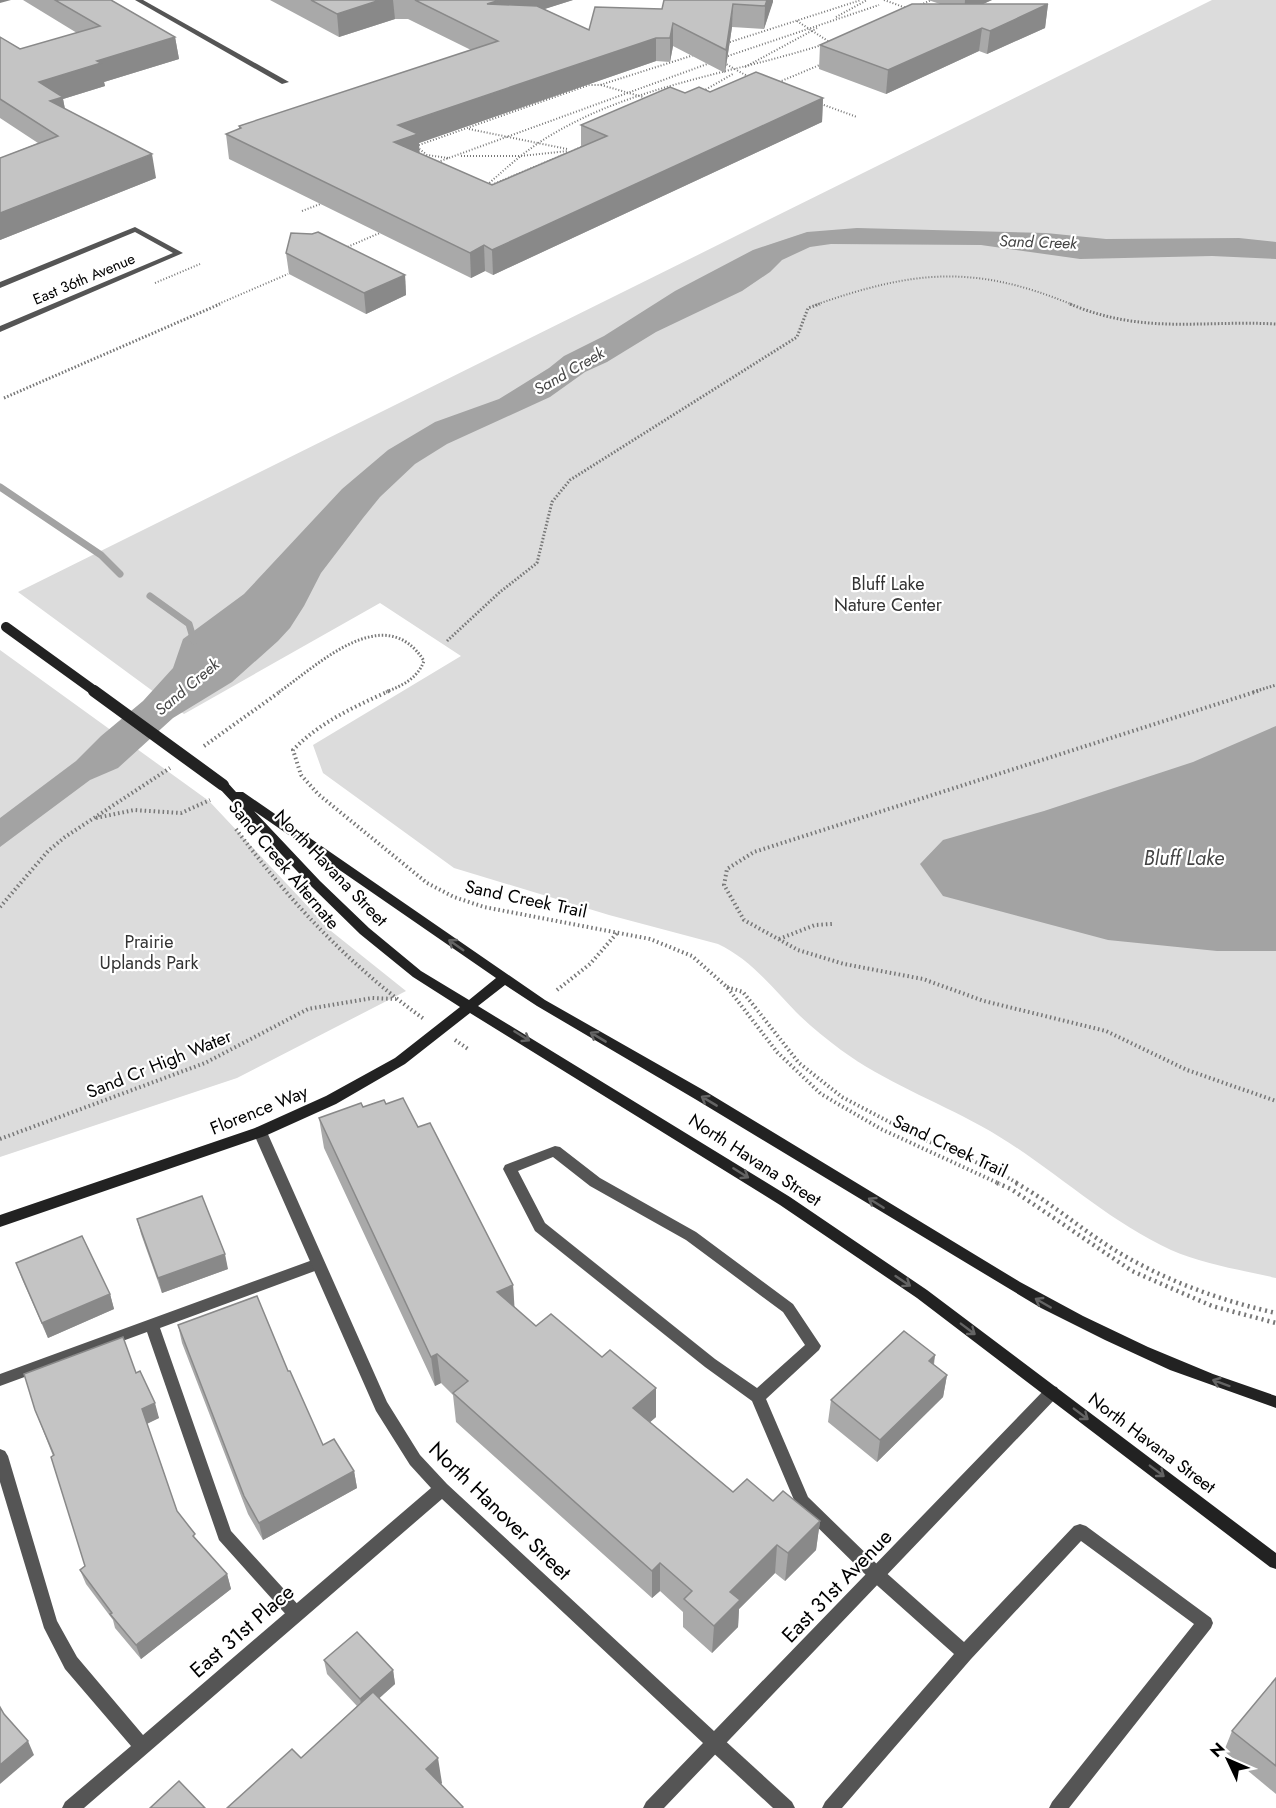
<svg xmlns="http://www.w3.org/2000/svg" width="1276" height="1808" font-family="Jost,sans-serif">
<style>
.green{fill:#dcdcdc}
.water{fill:#a3a3a3}
.lines{fill:none;stroke-linecap:round;stroke-linejoin:round}
.stream{stroke:#a3a3a3;stroke-width:7}
.path-far3{stroke:#777;stroke-width:2;stroke-dasharray:1 2;stroke-linecap:butt}
.path-far2{stroke:#777;stroke-width:3;stroke-dasharray:1.5 2;stroke-linecap:butt}
.path-far1{stroke:#777;stroke-width:4;stroke-dasharray:1.5 3;stroke-linecap:butt}
.path{stroke:#777;stroke-width:4.5;stroke-dasharray:2 4;stroke-linecap:butt}
.lane{fill:#555;fill-rule:evenodd}
.street{fill:#555;fill-rule:evenodd}
.secondary{fill:#222;fill-rule:evenodd}
.secondary-bridge-far1{stroke:#222;stroke-width:10}
.secondary-bridge{stroke:#222;stroke-width:12}
.wall{fill:#a9a9a9}
.shaded-wall{fill:#898989}
.building{fill:#c4c4c4;stroke:#898989;stroke-width:1.5}
.oneway{stroke:#646464}
.labels{text-anchor:middle;dominant-baseline:central;stroke-width:4.5;stroke-linejoin:round;paint-order:stroke}
.far-street-label{font-size:15px;fill:#000;stroke:#fff}
.far-water-label{font-size:16px;font-style:italic;fill:#444;stroke:#fff}
.park-label{font-size:18px;fill:#333;stroke:#fff}
.street-label{font-size:18px;fill:#000;stroke:#fff}
.water-label{font-size:20px;font-style:italic;fill:#444;stroke:#fff}
.near-street-label{font-size:21px;fill:#000;stroke:#fff}
</style>
<rect width="100%" height="100%" fill="#fff"/>
<g class="green">
<path d="M1212,0H1276V1278C1241,1270 1203,1264 1171,1250C1101,1218 1047,1162 981,1126C934,1100 885,1082 841,1050C825,1038 810,1026 796,1012C772,987 750,959 718,944L609,915L454,868L323,773L313,745L461,656L380,603L184,714L18,592Z"/>
<polygon points="0,650 209,801 331,931 406,991 237,1078 0,1157"/>
</g>
<g class="water">
<polygon points="857,228 1046,233 1106,239 1239,238 1276,242 1276,259 1212,256 1080,259 981,245 831,244 810,247 797,253 782,260 770,272 742,291 656,332 607,362 585,372 550,397 447,444 415,464 380,497 363,518 321,573 304,606 290,628 278,641 232,682 173,718 118,768 90,780 0,847 0,818 76,761 101,736 143,701 173,668 183,639 244,594 342,489 388,450 435,422 499,399 549,368 564,356 604,336 675,291 753,250 807,232"/>
<polygon points="1276,726 1276,951 1217,951 1108,940 943,896 920,864 943,840 1044,811 1193,762"/>
</g>
<g class="lines">
<g class="stream">
<polyline points="0,487 101,555 120,574"/>
<polyline points="150,596 189,624 194,641"/>
</g>
<g class="path-far3">
<polyline points="884,0 909,9"/>
<polyline points="918,6 931,0"/>
<polyline points="836,17 867,0"/>
<polyline points="797,21 831,43"/>
<polyline points="727,43 861,0"/>
<polyline points="725,57 879,5"/>
<polyline points="724,63 749,77"/>
<polyline points="745,67 817,28"/>
<polyline points="779,82 822,64"/>
<polyline points="601,85 643,97"/>
<polyline points="703,91 733,74"/>
<polyline points="821,104 857,117"/>
<polyline points="469,129 567,149"/>
<polyline points="416,146 589,85 600,85 694,55"/>
<polyline points="417,147 427,155 448,158"/>
<polyline points="461,156 521,156 568,151"/>
<polyline points="435,163 710,63"/>
<polyline points="489,186 584,146"/>
<path d="M485,187C506,168 528,148 553,134C635,85 735,73 825,44"/>
<polyline points="302,211 323,203"/>
<polyline points="345,248 382,232"/>
<polyline points="155,283 200,264"/>
<polyline points="216,305 288,274"/>
<path d="M815,305C915,270 974,264 1073,305"/>
</g>
<g class="path-far2">
<path d="M1070,304C1144,335 1200,320 1276,324"/>
<polyline points="4,398 220,304"/>
<polyline points="447,641 500,592 537,563 552,502 570,480 797,337 808,308 820,304"/>
<path d="M279,692C318,665 385,599 424,661C417,679 403,685 386,692"/>
<polyline points="1253,692 1276,685"/>
</g>
<g class="path-far1">
<path d="M389,691C354,707 320,722 293,750L301,775L318,794L427,883L454,897L484,907L650,939L692,956L727,987L777,1052L821,1094L881,1129L1000,1184"/>
<polyline points="1258,691 754,852 727,869 724,885 744,920 798,950 844,964 923,979 984,1001 1106,1031 1187,1070 1276,1101"/>
<polyline points="204,746 281,691"/>
<polyline points="96,818 134,810 181,813 210,800"/>
<path d="M236,829C290,902 350,966 424,1019"/>
<polyline points="0,907 48,851 65,837 170,768"/>
<polyline points="779,939 815,925 832,924"/>
<polyline points="727,987 743,992 799,1063 842,1097 914,1135 996,1171 1019,1184"/>
<polyline points="557,990 590,964 618,932"/>
<polyline points="455,1040 468,1049"/>
<polyline points="0,1139 205,1063 308,1009 372,998 396,999"/>
</g>
<g class="path">
<polyline points="997,1183 1011,1189 1132,1271 1212,1306 1276,1323"/>
<path d="M1016,1183C1052,1203 1083,1231 1118,1252C1166,1281 1222,1301 1276,1313"/>
</g>
<g class="lane">
<polygon points="135,0 143,0 289,82 282,84"/>
<polygon points="135,227 183,253 0,332 0,326 173,253 135,232 0,288 0,282"/>
<path d="M555,1146L560,1147L600,1178L696,1232L793,1304L821,1346L819,1350L766,1399L808,1497L883,1570L964,1642L1074,1526L1080,1524L1086,1526L1211,1618L1213,1623L1211,1628L1069,1808H1049L1052,1802L1194,1624L1081,1541L971,1659L842,1808H822L825,1802L954,1654L871,1580L797,1507L752,1401L705,1367L535,1231L503,1169L505,1165ZM553,1157L590,1186L686,1240L783,1312L805,1345L757,1388L715,1359L545,1223L518,1171Z"/>
<polygon points="318,1258 323,1260 325,1264 323,1268 160,1328 231,1531 302,1609 304,1614 302,1619 296,1622 290,1619 219,1540 147,1332 0,1386 0,1374"/>
<polygon points="715,1735 721,1737 792,1802 795,1808 773,1808 709,1749 707,1743 709,1737"/>
</g>
<polygon class="street" points="260,1127 265,1128 267,1132 387,1402 420,1455 447,1484 714,1731 1047,1387 1052,1386 1057,1387 1059,1392 1057,1397 664,1808 643,1808 646,1802 703,1743 442,1499 84,1808 62,1808 65,1802 131,1746 65,1669 44,1628 0,1482 0,1449 5,1451 8,1456 57,1621 77,1657 143,1735 431,1488 410,1465 376,1411 253,1132 255,1128"/>
<path class="secondary" d="M223,781L227,782L236,792H243L545,1000L705,1091L1020,1282L1083,1316L1148,1347L1213,1374L1276,1396V1408L1170,1370L1105,1340L1041,1308L695,1099L537,1006L505,985L478,1006L790,1197L927,1290L1276,1553V1569L1270,1567L917,1298L780,1205L470,1013L405,1064L336,1104L265,1136L0,1227V1215L255,1128L326,1096L395,1058L460,1007L413,977L360,934L312,887L219,788L217,785L219,782ZM254,811L496,978L469,1000L421,971L369,928L320,881Z"/>
<polyline class="secondary-bridge-far1" points="6,627 96,692"/>
<polyline class="secondary-bridge" points="94,691 223,785"/>
</g>
<g class="wall">
<polygon points="23,0 111,0 175,37 179,59 104,82 105,86 63,99 65,109 156,178 0,240 0,158 38,143 0,118 0,37 20,49 77,33"/>
<polygon points="270,0 573,0 544,9 589,30 662,9 664,0 773,0 764,29 732,27 725,73 673,46 670,62 656,61 419,143 419,153 492,185 581,147 581,125 685,93 710,92 823,98 822,122 493,275 485,271 471,278 229,159 226,134 239,129 239,126 471,50 408,19 395,19 339,37"/>
<polygon points="928,0 992,0 982,4 1048,4 1045,28 987,54 979,51 886,94 819,69 820,45 940,4"/>
<polygon points="286,253 405,275 406,295 366,314 289,274"/>
<polygon points="386,1104 418,1127 513,1285 514,1307 536,1326 602,1357 656,1388 656,1417 650,1422 733,1492 773,1501 820,1521 816,1550 785,1581 775,1573 739,1609 738,1627 712,1653 683,1627 683,1612 660,1591 652,1598 456,1422 453,1395 441,1383 435,1386 324,1148 319,1118 363,1107"/>
<polygon points="137,1219 228,1269 162,1293 141,1234"/>
<polygon points="16,1263 110,1294 114,1309 48,1338 22,1279"/>
<polygon points="178,1325 288,1371 323,1445 354,1471 357,1488 263,1540 248,1514 182,1343"/>
<polygon points="935,1355 934,1365 947,1375 943,1397 877,1462 828,1422 831,1400"/>
<polygon points="136,1373 159,1418 147,1424 177,1511 198,1542 227,1574 231,1589 141,1659 115,1628 113,1620 86,1584 80,1570 85,1566 53,1456 35,1410"/>
<polygon points="324,1660 393,1670 395,1684 379,1698 442,1783 441,1784 301,1758 357,1706 327,1674"/>
<polygon points="1276,1678 1276,1794 1224,1751 1232,1731"/>
</g>
<g class="shaded-wall">
<polygon points="0,0 11,0 0,3"/>
<polygon points="380,0 393,0 395,19 339,37 337,14"/>
<polygon points="500,0 573,0 488,27 487,4"/>
<polygon points="767,0 773,0 773,2 764,29 765,6"/>
<polygon points="965,0 992,0 964,13"/>
<polygon points="733,4 732,27 725,73 726,50"/>
<polygon points="1048,4 1045,28 987,54 990,31"/>
<polygon points="673,23 673,46 670,62 670,38"/>
<polygon points="982,28 979,51 886,94 888,70"/>
<polygon points="175,37 179,59 104,82 105,86 63,99 67,120 55,124 39,82 97,61"/>
<polygon points="656,38 656,61 419,143 420,158 394,142 398,125"/>
<polygon points="823,98 822,122 493,275 492,250"/>
<polygon points="152,154 156,178 0,240 0,213"/>
<polygon points="484,245 485,271 471,278 470,253"/>
<polygon points="405,275 406,295 366,314 364,293"/>
<polygon points="225,1254 228,1269 162,1293 158,1278"/>
<polygon points="513,1285 515,1314 497,1292"/>
<polygon points="110,1294 114,1309 48,1338 42,1323"/>
<polygon points="437,1354 441,1383 435,1386 431,1357"/>
<polygon points="935,1355 931,1377 929,1361"/>
<polygon points="947,1375 943,1397 877,1462 880,1440"/>
<polygon points="656,1388 656,1417 633,1437 633,1408"/>
<polygon points="155,1403 159,1418 146,1424 142,1409"/>
<polygon points="354,1471 357,1488 263,1540 259,1523"/>
<polygon points="820,1521 816,1550 785,1581 788,1553"/>
<polygon points="777,1545 775,1573 739,1609 738,1627 712,1653 714,1626 730,1592"/>
<polygon points="660,1563 660,1591 652,1598 652,1571"/>
<polygon points="227,1574 231,1589 141,1659 136,1645"/>
<polygon points="393,1670 395,1684 363,1713 360,1699"/>
<polygon points="28,1741 34,1755 0,1784 0,1765"/>
<polygon points="438,1758 442,1783 430,1795 426,1769"/>
</g>
<g class="building">
<polygon points="55,0 111,0 175,37 97,61 101,63 39,82 63,97 50,101 152,154 0,213 0,158 58,136 0,99 0,37 20,49 100,26"/>
<polygon points="311,0 380,0 337,14"/>
<polygon points="415,0 500,0 487,4 537,6 589,30 595,7 662,9 664,0 767,0 765,6 733,4 726,50 673,23 670,38 656,38 398,125 418,134 394,142 492,185 607,136 581,125 670,87 685,93 699,87 710,92 756,72 823,98 492,250 484,245 470,253 226,134 241,128 239,126 498,41"/>
<polygon points="912,4 1048,4 990,31 982,28 888,70 820,45"/>
<polygon points="318,232 405,275 364,293 286,253 291,233 312,234"/>
<polygon points="403,1098 418,1127 430,1123 513,1285 497,1292 536,1326 551,1314 602,1357 610,1350 656,1388 633,1408 733,1492 747,1479 773,1501 783,1491 820,1521 788,1553 777,1545 730,1592 740,1600 714,1626 684,1599 692,1591 660,1563 652,1571 453,1393 468,1381 437,1354 431,1357 319,1118 361,1103 363,1107 384,1100 386,1104"/>
<polygon points="202,1196 225,1254 158,1278 137,1219"/>
<polygon points="82,1236 110,1294 42,1323 16,1263"/>
<polygon points="257,1296 288,1371 290,1371 323,1445 334,1439 354,1471 259,1523 244,1496 178,1325"/>
<polygon points="904,1331 935,1355 929,1361 947,1375 880,1440 831,1400"/>
<polygon points="123,1337 136,1373 140,1371 155,1403 142,1409 177,1511 195,1534 193,1536 227,1574 136,1645 110,1614 112,1613 80,1570 85,1566 51,1457 54,1455 35,1410 24,1374"/>
<polygon points="357,1632 393,1670 360,1699 324,1660"/>
<polygon points="1276,1678 1276,1766 1232,1731"/>
<polygon points="373,1692 438,1758 426,1769 463,1807 462,1808 227,1808 292,1749 301,1758"/>
<polygon points="0,1707 4,1714 28,1741 0,1765"/>
<polygon points="179,1781 205,1808 150,1808"/>
</g>
<defs><path id="oneway-shaft" d="M-6 0H5M1.5-3L5.5 0L1.5 3" fill="none" stroke-width="1.6" stroke-linecap="round" stroke-linejoin="round" transform="scale(1.5)"/></defs>
<g class="oneway">
<use href="#oneway-shaft" transform="translate(456 945) rotate(-145)"/>
<use href="#oneway-shaft" transform="translate(522 1036) rotate(32)"/>
<use href="#oneway-shaft" transform="translate(598 1037) rotate(-149)"/>
<use href="#oneway-shaft" transform="translate(709 1101) rotate(-149)"/>
<use href="#oneway-shaft" transform="translate(741 1173) rotate(32)"/>
<use href="#oneway-shaft" transform="translate(876 1203) rotate(-148)"/>
<use href="#oneway-shaft" transform="translate(903 1281) rotate(34)"/>
<use href="#oneway-shaft" transform="translate(1043 1303) rotate(-150)"/>
<use href="#oneway-shaft" transform="translate(968 1329) rotate(37)"/>
<use href="#oneway-shaft" transform="translate(1221 1383) rotate(-160)"/>
<use href="#oneway-shaft" transform="translate(1081 1414) rotate(37)"/>
<use href="#oneway-shaft" transform="translate(1157 1471) rotate(37)"/>
</g>
<g class="labels">
<g class="far-street-label">
<text transform="translate(84 279) rotate(-23)">East 36th Avenue</text>
</g>
<g class="far-water-label">
<text transform="translate(1038 242) rotate(2)">Sand Creek</text>
<text transform="translate(569 371) rotate(-30)">Sand Creek</text>
<text transform="translate(187 687) rotate(-40)">Sand Creek</text>
</g>
<g class="park-label">
<text x="888" y="584">Bluff Lake<tspan x="888" dy="21">Nature Center</tspan></text>
<text x="149" y="942">Prairie<tspan x="149" dy="21">Uplands Park</tspan></text>
</g>
<g class="street-label">
<text transform="translate(284 865) rotate(50)">Sand Creek Alternate</text>
<text transform="translate(331 868) rotate(46)">North Havana Street</text>
<text transform="translate(526 899) rotate(12)">Sand Creek Trail</text>
<text transform="translate(159 1064) rotate(-22)">Sand Cr High Water</text>
<text transform="translate(259 1110) rotate(-22)">Florence Way</text>
<text transform="translate(950 1146) rotate(25)">Sand Creek Trail</text>
<text transform="translate(755 1160) rotate(33)">North Havana Street</text>
<text transform="translate(1152 1443) rotate(37)">North Havana Street</text>
</g>
<g class="water-label">
<text x="1184" y="858">Bluff Lake</text>
</g>
<g class="near-street-label">
<text transform="translate(500 1511) rotate(44)">North Hanover Street</text>
<text transform="translate(837 1586) rotate(-46)">East 31st Avenue</text>
<text transform="translate(242 1631) rotate(-41)">East 31st Place</text>
</g>
</g>
<g transform="translate(1228 1760) rotate(314)" stroke="#ffffff" stroke-width="4.5" paint-order="stroke">
<path d="M0-4.5L10 22L0 15L-10 22Z" fill="#000000"/>
<text y="-9" font-size="16" font-weight="bold" text-anchor="middle" fill="#000000">N</text>
</g>
</svg>
